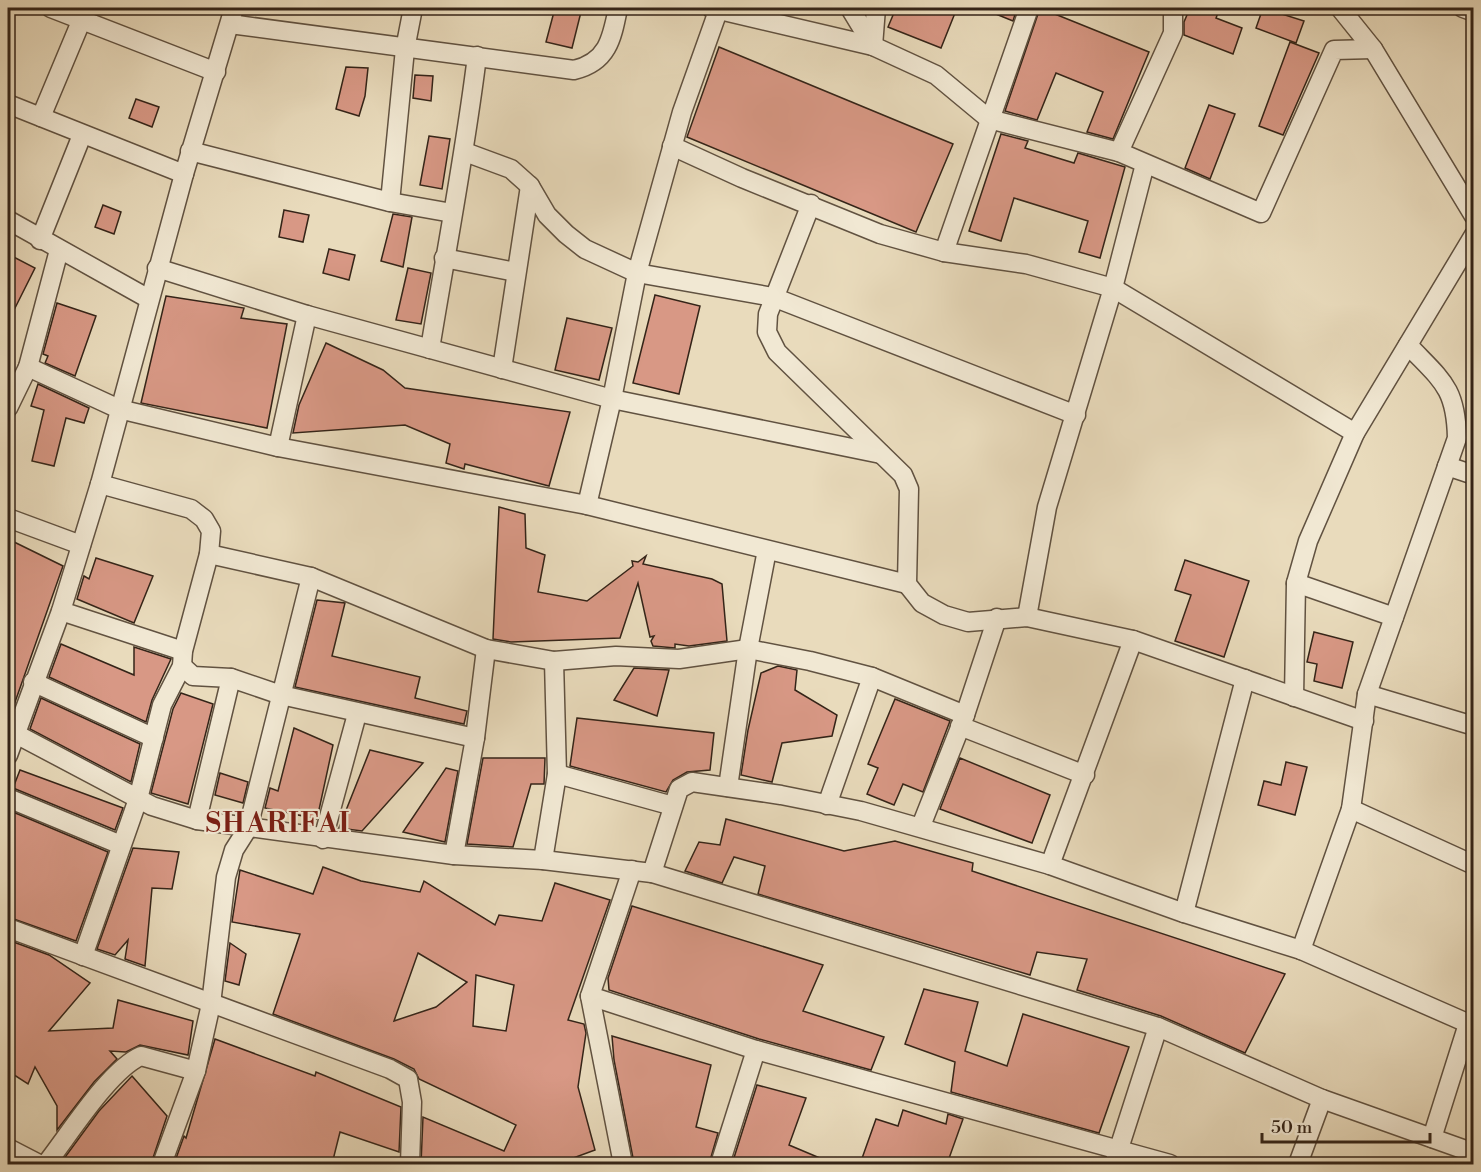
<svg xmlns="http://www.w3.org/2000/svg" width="1481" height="1172" font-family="'Libre Bodoni',serif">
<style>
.building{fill:#d89885;stroke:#342418;stroke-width:1.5;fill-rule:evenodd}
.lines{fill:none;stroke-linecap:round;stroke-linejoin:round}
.minor-casing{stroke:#615241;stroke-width:21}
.minor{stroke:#f1e8d3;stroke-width:18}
.labels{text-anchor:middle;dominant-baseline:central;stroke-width:4.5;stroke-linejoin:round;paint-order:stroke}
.district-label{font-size:27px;font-weight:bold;letter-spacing:1.5px;fill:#7a1f14;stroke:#f1e8d3}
</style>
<rect width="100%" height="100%" fill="#e9dbbc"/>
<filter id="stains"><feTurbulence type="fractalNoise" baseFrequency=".00333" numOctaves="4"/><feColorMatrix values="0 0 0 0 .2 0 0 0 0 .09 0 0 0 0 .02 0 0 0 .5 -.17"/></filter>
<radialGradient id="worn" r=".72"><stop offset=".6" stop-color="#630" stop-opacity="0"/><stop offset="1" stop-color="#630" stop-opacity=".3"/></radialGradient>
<g class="building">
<polygon points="555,8 582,8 572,48 546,42"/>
<polygon points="896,8 957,8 941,48 888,27"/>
<polygon points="981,8 1017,8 1013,21"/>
<polygon points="1040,8 1149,52 1113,139 1087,132 1103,92 1056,73 1037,120 1005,111"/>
<polygon points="1190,8 1220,8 1216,18 1242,28 1233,54 1184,35 1184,22"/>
<polygon points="1263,8 1304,21 1296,43 1256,28"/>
<polygon points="1290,42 1319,53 1283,135 1259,126"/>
<polygon points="719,47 953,144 916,232 687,137"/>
<polygon points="346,67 368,68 365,96 359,116 336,109"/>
<polygon points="415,75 433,76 431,101 413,98"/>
<polygon points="136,99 159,107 152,127 129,118"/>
<polygon points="1209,105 1235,114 1210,179 1185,168"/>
<polygon points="1001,134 1028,141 1025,148 1074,163 1078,153 1125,167 1100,258 1079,252 1088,221 1014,198 1001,241 969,231"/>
<polygon points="429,136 450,139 442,189 420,185"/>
<polygon points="103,205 121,212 114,234 95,227"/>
<polygon points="284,210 309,215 303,242 279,237"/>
<polygon points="393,214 412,217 403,267 381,261"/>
<polygon points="329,249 355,255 349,280 323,273"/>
<polygon points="8,254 35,268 8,322"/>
<polygon points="408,268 431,273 421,324 396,320"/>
<polygon points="655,295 700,306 679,394 633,383"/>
<polygon points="166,296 244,308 241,318 287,324 267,428 141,403"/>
<polygon points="57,303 96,316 75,376 45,363 48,356 43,354"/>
<polygon points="567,318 612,328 599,380 555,370"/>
<polygon points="326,343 383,370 405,388 570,412 549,486 465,464 464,469 446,463 450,444 405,425 293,433 299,405"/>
<polygon points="38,384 89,408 84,423 66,418 54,466 32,461 44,410 31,406"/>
<polygon points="499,507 525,514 526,548 545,555 538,592 587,601 633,566 632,561 638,562 646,556 643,564 712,579 722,584 727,641 689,646 675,644 675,648 653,646 651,641 654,636 650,637 638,583 620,638 511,642 493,639"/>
<polygon points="8,539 63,566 8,722"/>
<polygon points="96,558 153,576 134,623 77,599 84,576 89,579"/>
<polygon points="1185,560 1249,581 1224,657 1175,641 1191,595 1175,590"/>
<polygon points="317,600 345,603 332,656 420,677 415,698 467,711 464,724 295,687"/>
<polygon points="1314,632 1353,642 1342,688 1314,681 1317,664 1307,662"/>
<polygon points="61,644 134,675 134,647 171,659 152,700 146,722 49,677"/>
<polygon points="778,666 797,670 795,690 837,715 832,736 782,743 772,782 741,775 748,730 761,673"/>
<polygon points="634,668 669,670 657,716 614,700"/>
<polygon points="181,693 213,704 188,804 151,793 173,709"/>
<polygon points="41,698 140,744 131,782 30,729"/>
<polygon points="895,699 950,721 923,792 903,784 894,805 867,794 878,768 868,764"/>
<polygon points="577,718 714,733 710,770 687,772 673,780 666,792 570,766"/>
<polygon points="294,728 333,745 317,819 265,808 270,788 278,791"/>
<polygon points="370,750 423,763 362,831 339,828"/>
<polygon points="483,758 545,758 544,784 531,784 513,847 467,844"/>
<polygon points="960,758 1050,795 1032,843 940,809"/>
<polygon points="1286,762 1307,767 1295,815 1258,805 1264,781 1281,785"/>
<polygon points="446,768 458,771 445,842 403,832"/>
<polygon points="20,770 123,808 115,830 13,788"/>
<polygon points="220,773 248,782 243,803 215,795"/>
<polygon points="13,812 108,852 76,941 8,917 8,825"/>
<polygon points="726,819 844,851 895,841 973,863 972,871 1285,974 1245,1053 1161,1016 1077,990 1087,959 1037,952 1030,975 758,894 765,866 734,857 722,883 685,871 699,842 720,845"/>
<polygon points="133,848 179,852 172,889 152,888 145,966 125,959 128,940 115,955 97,949"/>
<path d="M323,867L361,881L420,892L424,881L495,925L499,915L542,921L555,883L610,900L568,1020L584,1024L586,1033L578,1087L595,1150L557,1164H421L423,1117L504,1151L516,1125L419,1079L414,1069L394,1059L273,1014L300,934L232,922L240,870L313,894ZM418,953L467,982L436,1007L394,1021ZM476,975L514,985L506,1031L473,1026Z"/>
<polygon points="632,906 823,965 803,1011 884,1037 871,1070 759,1039 609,990 608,978"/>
<polygon points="8,940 49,955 90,983 49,1031 113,1028 118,1000 193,1021 188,1055 140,1045 126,1052 110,1051 117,1059 94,1082 57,1130 57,1106 35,1067 28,1084 8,1071"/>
<polygon points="230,943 246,954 239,985 225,981"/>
<polygon points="924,989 978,1002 965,1051 1007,1066 1023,1014 1129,1047 1099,1133 951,1092 955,1062 905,1044"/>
<polygon points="612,1036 711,1065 696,1127 718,1133 709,1164 678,1164 633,1158 614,1060"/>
<polygon points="215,1039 315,1076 316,1072 401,1107 399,1152 340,1132 332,1164 174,1164 184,1136 186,1138"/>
<polygon points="132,1076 167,1116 151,1164 60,1164 99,1111"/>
<polygon points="757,1085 806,1098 789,1145 834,1164 732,1164"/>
<polygon points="903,1110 946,1124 948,1114 963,1119 947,1164 860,1164 876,1119 898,1126"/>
</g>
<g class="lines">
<g class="minor-casing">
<g id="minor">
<polyline points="51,8 216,72"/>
<polyline points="711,8 873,46 936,75 989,119 1119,152 1261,213 1334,50 1373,49"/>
<polyline points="850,8 873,46"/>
<polyline points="1340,8 1373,49 1474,216"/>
<polyline points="1463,8 1474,12"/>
<path d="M230,24L574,70C608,62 612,38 618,8"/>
<polyline points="873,46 876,8"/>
<polyline points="8,104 184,174"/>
<polyline points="41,117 82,19"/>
<polyline points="672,146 742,178 880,234 944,252 1026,264 1113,288 1355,433"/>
<polyline points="190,151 390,202 452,213"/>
<polyline points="465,152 511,169 530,186 547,215 566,234 585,249 637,273 773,297 1076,415"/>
<polyline points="1119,152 1173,33 1173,8"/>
<polyline points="390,202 405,49 413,8"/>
<polyline points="811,204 768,314 767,332 777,352 903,475 909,489 907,584 922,603 944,615 968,622 1027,617 1133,640 1364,721"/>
<polyline points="8,220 149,299"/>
<polyline points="40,240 82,135"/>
<polyline points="944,252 1029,8"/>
<polyline points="444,258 516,272"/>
<polyline points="157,268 307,315 612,399 881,454"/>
<path d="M430,349C446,251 465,154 477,56"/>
<polyline points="28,367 119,409 278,447 587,505 907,584"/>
<polyline points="502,369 530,186"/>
<polyline points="8,408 28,367 59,250"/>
<polyline points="278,447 307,315"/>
<polyline points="1447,466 1474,475"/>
<polyline points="587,505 612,399 637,273 682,112 718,11"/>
<polyline points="8,518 81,545"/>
<polyline points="209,554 311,577 486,649 554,661 616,656 679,659 748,649 810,661 872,677 965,715"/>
<polyline points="1296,583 1394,617"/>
<polyline points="61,611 183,651"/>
<polyline points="1027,617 1047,507 1113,288 1145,164"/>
<polyline points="182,666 193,676 231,678 281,695 475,738"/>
<polyline points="33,682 154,738"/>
<polyline points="1367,694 1474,726"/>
<polyline points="1294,697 1296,583 1308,541 1355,433 1474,235"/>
<polyline points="960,726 1085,775"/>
<polyline points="14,733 152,806 197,820 454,855 543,860 652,873 1158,1027 1322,1099 1474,1153"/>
<polyline points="8,755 61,611 100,484 184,174 234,8"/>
<polyline points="557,774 673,806"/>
<polyline points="728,787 748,649 767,550"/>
<polyline points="8,798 121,845"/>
<polyline points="827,805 872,677"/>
<polyline points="1351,809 1474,865"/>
<polyline points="197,820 231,678"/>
<polyline points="921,826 965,715 997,618"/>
<polyline points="323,839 357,714"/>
<polyline points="454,855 475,738 486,649"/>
<polyline points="543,860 557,774 554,661"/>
<polyline points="1050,865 1133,640"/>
<polyline points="652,873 679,789 692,782 781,795 861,811 1050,865 1184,913 1301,950 1474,1026"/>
<polyline points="1184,913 1245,679"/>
<polyline points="8,928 390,1069 408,1079 412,1102 410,1164"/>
<path d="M1301,950L1351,809L1367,694L1457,438C1456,387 1441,380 1408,345"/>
<polyline points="83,956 138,799 162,705 182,666 183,651 209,554 211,531 204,519 191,509 100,484"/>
<polyline points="590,996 756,1050 1170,1164"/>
<polyline points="1432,1138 1468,1024"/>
<polyline points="8,1148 39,1164"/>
<path d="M46,1164C69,1135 109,1070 141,1056L196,1071"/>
<polyline points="162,1164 196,1071 211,1004 226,877 234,850 248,828 311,577"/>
<polyline points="623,1164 590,996 632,870"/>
<polyline points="720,1164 756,1050"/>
<polyline points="1114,1164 1158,1027"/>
<polyline points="1298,1164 1322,1099"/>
</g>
</g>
<use href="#minor" class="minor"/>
</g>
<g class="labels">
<g class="district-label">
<text x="278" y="824">SHARIFAI</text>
</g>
</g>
<rect width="1481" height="1172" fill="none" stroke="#e9dbbc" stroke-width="30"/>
<rect x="9" y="9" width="1463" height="1154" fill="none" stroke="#342418" stroke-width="3"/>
<rect x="15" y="15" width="1451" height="1142" fill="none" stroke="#342418" stroke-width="1.5"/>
<path d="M1262 1133v9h168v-9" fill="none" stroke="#342418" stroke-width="3"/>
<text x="1271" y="1133" font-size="18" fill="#342418" stroke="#f1e8d3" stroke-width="4.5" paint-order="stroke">50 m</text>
<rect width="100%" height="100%" filter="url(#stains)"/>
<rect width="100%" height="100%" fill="url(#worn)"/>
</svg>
